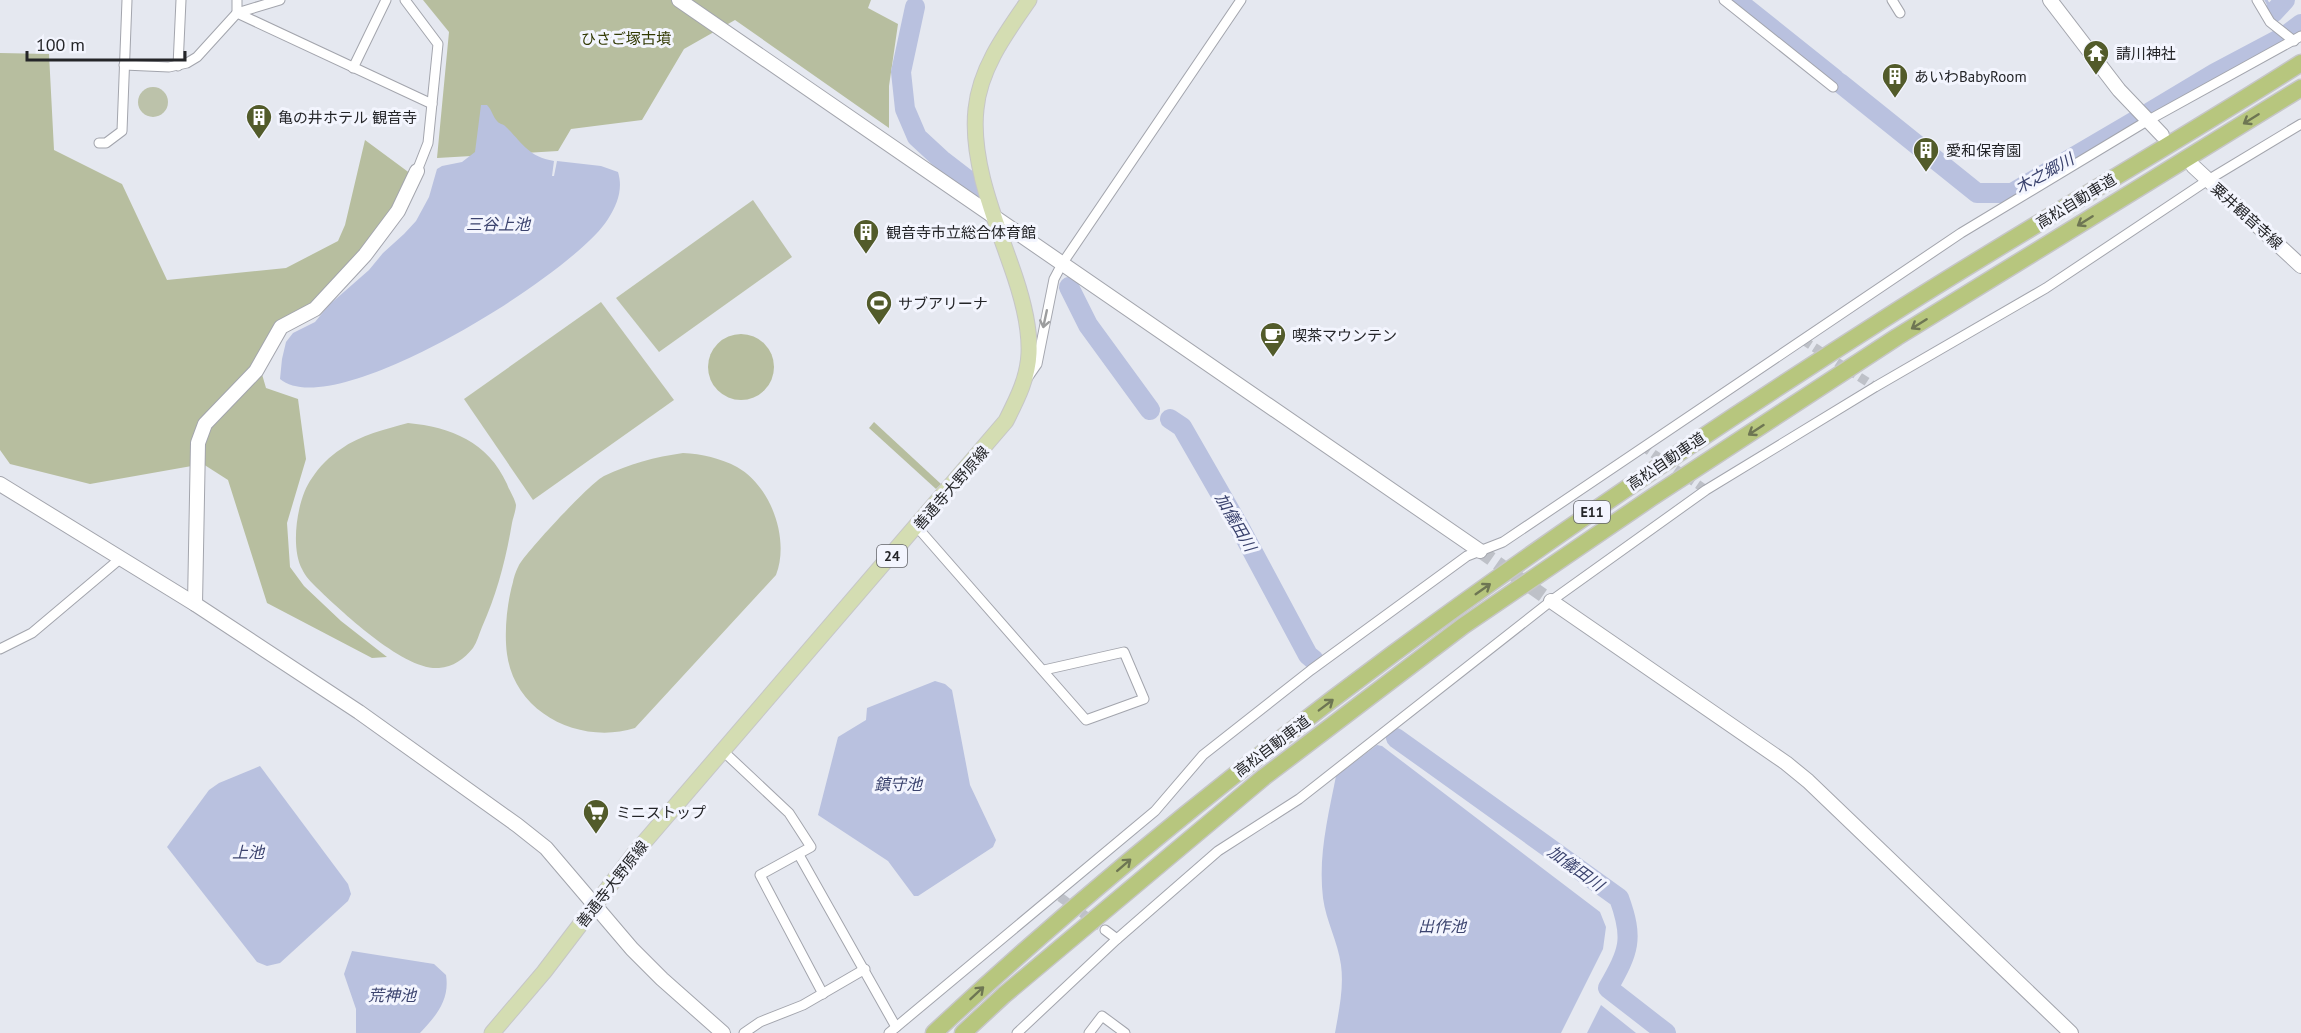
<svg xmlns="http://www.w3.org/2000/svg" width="2301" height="1033" font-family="'PT Sans','Noto Sans JP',sans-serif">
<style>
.green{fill:#bcc2aa}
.forest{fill:#b7be9f}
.water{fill:#b9c1df}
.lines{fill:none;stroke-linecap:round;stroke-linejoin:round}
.stream{stroke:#b9c1df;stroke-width:3}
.river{stroke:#b9c1df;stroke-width:20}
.street-tunnel{stroke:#bec1c8;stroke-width:9;stroke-dasharray:9 4.5;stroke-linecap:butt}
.secondary-tunnel{stroke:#bec1c8;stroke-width:14;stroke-dasharray:14 7;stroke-linecap:butt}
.street-casing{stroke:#a3a5ad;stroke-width:11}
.secondary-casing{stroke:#a3a5ad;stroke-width:16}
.primary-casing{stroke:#c6c6c7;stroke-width:17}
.highway-casing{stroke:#c6c6c7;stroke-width:19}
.street{stroke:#fff;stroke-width:9}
.secondary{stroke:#fff;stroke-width:14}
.primary{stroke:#d4ddb2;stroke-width:15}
.highway{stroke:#b7c67e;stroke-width:16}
.oneway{stroke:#6e7653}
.oneway2{stroke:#9c9d9e}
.labels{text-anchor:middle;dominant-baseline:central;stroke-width:6;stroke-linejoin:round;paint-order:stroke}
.shield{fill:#f3f5fe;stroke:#626368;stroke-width:1.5}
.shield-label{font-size:14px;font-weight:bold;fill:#242528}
.park-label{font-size:15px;fill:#313902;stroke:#f3f5fe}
.poi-label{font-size:15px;fill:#242528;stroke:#f3f5fe;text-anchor:start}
.street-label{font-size:15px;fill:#242528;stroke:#f3f5fe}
.water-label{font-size:16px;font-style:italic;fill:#3b436e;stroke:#f3f5fe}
</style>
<rect width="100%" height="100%" fill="#e5e8f0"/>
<g class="green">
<circle cx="153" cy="102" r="15"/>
<polygon points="753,200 792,257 659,352 616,298"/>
<polygon points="601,302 674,400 533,500 464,399"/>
<path d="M408,423C451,427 488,442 507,484C509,490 515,499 516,505C516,510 513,518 512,523C506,559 497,594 482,627C479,634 477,642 473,648C464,659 453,667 439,668C404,671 341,611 316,587C311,582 305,576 302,569C290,547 297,498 312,478C319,467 330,456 341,449C360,435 386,429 408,423Z"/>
<path d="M683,453C702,454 720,458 737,467C771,486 790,539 776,575L635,728C581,745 515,714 507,654C504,632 507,603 513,582C514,576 517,569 519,565C528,550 590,483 604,476C629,464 655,457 683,453Z"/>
</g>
<g class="forest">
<polygon points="423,0 871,0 868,8 898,24 889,86 889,128 735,20 684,49 642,120 571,129 558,151 437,158 449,32"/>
<polygon points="0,53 49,54 54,150 122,184 167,280 286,268 338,241 345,225 365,140 411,174 393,208 366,248 315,301 275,325 259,364 266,388 298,399 306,459 287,523 290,567 304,586 341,621 387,657 372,658 267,603 228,480 203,464 90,484 10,464 0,450"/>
<circle cx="741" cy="367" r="33"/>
<polygon points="874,422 941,484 936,489 869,428"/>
</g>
<g class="water">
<path d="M481,105H487C492,110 493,117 497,121C499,124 503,124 505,126C523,143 527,156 554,161L552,176H554L557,161L601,166L618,172C623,188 618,204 608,219C576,272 334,425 280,379L282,359L286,342L293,333L315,322L329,305L369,270L383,253L404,234L416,221L429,197L437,169L442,166L462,162L475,152Z"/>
<polygon points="935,681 945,684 952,690 970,785 996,840 993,847 918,896 914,896 888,861 818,815 838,737 866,720 867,708"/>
<path d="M1377,745L1382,746L1600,912L1606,927L1603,949L1561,1033H1335C1339,1010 1344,988 1341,965C1338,942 1326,921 1323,898C1318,856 1328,817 1336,776Z"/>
<polygon points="260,766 348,884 351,894 348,901 280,963 267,966 257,962 167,847 209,790 219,783"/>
<path d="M352,951L434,964L446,975C450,1000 436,1016 420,1033H356V1009L344,974Z"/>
<polygon points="1601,1005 1636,1033 1587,1033"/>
</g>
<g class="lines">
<polyline class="stream" points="2266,0 2273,13"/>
<g class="river">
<polyline points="1736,0 1835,79"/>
<polyline points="915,7 901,72 905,109 917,137 943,161 978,188"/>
<polyline points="2273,13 2285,0"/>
<polyline points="2289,33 2301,24"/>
<polyline points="1840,83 1977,193 2012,193 2133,122"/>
<polyline points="2150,112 2215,73 2281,38"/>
<polyline points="1069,287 1088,325 1150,410"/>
<polyline points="1170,419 1182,427 1240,528 1308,655 1314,660"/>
<path d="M1396,738L1619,898C1634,939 1629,951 1608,988L1666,1033"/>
</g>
<g class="street-tunnel">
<polyline points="1803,340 1875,387"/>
<polyline points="1642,446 1706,490"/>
<polyline points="1060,897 1105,930"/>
</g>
<polyline class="secondary-tunnel" points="1480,551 1551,601"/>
<g class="street-casing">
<g id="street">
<polyline points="237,0 237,13 432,104"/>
<polyline points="405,0 438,44 428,143 417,171"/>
<polyline points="1724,0 1833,87"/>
<polyline points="1892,0 1900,13"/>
<polyline points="2257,0 2270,22 2294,41"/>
<polyline points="124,65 169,67 187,63 197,57 237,13 280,0"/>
<polyline points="178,66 181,0"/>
<polyline points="353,68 386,0"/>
<polyline points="99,143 106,143 122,131 127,0"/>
<polyline points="1028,377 1037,364 1054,279 1062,264 1241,0"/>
<polyline points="917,527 1086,720 1144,699 1124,652 1044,670"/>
<polyline points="0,649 32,633 121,558"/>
<polyline points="723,751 789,813 811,847 760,875 823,994"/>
<polyline points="799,855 896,1027"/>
<polyline points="1105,930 1117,939"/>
<polyline points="744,1033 760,1022 803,1005 865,969"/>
<polyline points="889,1033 1155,811 1203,755 1311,670 1467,556 1503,542 1961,233 2147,121 2301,36"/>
<polyline points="1017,1033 1117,939 1218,851 1299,799 1551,601 1706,490 1875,387 2046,288 2208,180 2301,124"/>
<polyline points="1089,1033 1102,1016 1125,1033"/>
</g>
</g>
<g class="secondary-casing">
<g id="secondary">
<polyline points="679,0 1480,551"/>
<polyline points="2050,0 2119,90 2162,135"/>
<polyline points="2193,166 2301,266"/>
<polyline points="0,484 195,604 359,712 517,825 546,848 632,949 662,979 723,1033"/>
<polyline points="1551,601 1786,763 1808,781 2071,1033"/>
<polyline points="195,604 198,443 205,424 256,371 281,327 315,309 365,255 398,211 417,171"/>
</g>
</g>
<g class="primary-casing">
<path id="primary" d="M492,1033L544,972L634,854L1006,421C1017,399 1028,378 1029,353C1030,327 1023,301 1015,277C998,226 970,164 976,109C980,68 1006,33 1029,0"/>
</g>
<g class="highway-casing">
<g id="highway">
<path d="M934,1033C1224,762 1550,532 1884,319C2021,231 2163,151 2301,63"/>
<polyline points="963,1033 1004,995 1264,777 1463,626 1651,498 1897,337 2301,88"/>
</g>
</g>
<use href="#street" class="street"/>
<use href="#secondary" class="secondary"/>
<use href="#primary" class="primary"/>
<use href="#highway" class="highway"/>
</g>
<defs><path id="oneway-shaft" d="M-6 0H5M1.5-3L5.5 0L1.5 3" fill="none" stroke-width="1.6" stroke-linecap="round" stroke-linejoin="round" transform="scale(1.5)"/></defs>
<g class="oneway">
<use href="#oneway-shaft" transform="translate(2251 119) rotate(148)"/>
<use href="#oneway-shaft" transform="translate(2085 221) rotate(148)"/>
<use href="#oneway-shaft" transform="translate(1919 324) rotate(148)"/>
<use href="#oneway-shaft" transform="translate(1756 430) rotate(147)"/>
<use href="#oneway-shaft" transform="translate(1483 589) rotate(-35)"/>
<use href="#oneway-shaft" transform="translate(1326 705) rotate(-37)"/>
<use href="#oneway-shaft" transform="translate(1124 865) rotate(-41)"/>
<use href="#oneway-shaft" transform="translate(977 993) rotate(-43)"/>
</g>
<use class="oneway2" href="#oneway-shaft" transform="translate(1045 319) rotate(102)"/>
<defs>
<g id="temple-pin" transform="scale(1.35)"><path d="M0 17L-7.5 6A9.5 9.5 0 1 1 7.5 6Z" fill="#525b2a" stroke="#f3f5fe"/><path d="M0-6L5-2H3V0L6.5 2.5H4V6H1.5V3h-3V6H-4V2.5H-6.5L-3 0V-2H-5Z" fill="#fff"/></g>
<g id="building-pin" transform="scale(1.35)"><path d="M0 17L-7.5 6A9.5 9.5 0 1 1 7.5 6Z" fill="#525b2a" stroke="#f3f5fe"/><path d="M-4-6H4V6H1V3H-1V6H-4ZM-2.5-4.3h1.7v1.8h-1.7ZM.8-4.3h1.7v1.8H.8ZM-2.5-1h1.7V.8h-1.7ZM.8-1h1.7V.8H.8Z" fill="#fff"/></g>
<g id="stadium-pin" transform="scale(1.35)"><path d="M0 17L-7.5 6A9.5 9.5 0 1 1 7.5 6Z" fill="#525b2a" stroke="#f3f5fe"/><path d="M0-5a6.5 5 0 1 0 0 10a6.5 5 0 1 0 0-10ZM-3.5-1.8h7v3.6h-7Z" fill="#fff"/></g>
<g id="cafe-pin" transform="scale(1.35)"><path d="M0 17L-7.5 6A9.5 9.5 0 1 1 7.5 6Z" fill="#525b2a" stroke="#f3f5fe"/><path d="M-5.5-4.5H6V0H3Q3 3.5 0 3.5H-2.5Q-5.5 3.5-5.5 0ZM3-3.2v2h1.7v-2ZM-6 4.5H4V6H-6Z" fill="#fff"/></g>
<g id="supermarket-pin" transform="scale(1.35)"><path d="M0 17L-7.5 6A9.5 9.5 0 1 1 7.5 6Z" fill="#525b2a" stroke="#f3f5fe"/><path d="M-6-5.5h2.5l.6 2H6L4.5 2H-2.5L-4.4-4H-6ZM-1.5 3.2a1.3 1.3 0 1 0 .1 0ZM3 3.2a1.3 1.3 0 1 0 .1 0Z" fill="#fff"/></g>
</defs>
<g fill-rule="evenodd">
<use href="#temple-pin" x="2096" y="53"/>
<use href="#building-pin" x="1895" y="76"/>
<use href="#building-pin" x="259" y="117"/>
<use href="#building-pin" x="1926" y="150"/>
<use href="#building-pin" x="866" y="232"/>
<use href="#stadium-pin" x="879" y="303"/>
<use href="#cafe-pin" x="1273" y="335"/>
<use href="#supermarket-pin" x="596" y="812"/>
</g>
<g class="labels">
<g class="shield">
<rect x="1574" y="501" width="36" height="22" rx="4.5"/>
<rect x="877" y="545" width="30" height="22" rx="4.5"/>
</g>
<g class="shield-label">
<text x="1592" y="512">E11</text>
<text x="892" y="556">24</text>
</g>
<g class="park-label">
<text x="626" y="38">ひさご塚古墳</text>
</g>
<g class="poi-label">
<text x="2116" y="53">請川神社</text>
<text x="1914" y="76">あいわBabyRoom</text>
<text x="278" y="117">亀の井ホテル 観音寺</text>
<text x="1946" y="150">愛和保育園</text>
<text x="886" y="232">観音寺市立総合体育館</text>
<text x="898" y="303">サブアリーナ</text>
<text x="1292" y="335">喫茶マウンテン</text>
<text x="616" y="812">ミニストップ</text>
</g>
<g class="street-label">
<text transform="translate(2076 201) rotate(-31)">高松自動車道</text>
<text transform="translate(2247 216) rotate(42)">粟井観音寺線</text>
<text transform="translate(1666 461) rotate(-34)">高松自動車道</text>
<text transform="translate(951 488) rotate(-49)">善通寺大野原線</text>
<text transform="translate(1272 746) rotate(-37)">高松自動車道</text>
<text transform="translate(612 884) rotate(-52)">善通寺大野原線</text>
</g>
<g class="water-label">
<text transform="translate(2044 173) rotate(-29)">木之郷川</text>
<text x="498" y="224">三谷上池</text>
<text transform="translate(1236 522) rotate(60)">加儀田川</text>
<text x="898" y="784">鎮守池</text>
<text x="248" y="852">上池</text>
<text transform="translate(1576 868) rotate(36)">加儀田川</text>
<text x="1442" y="926">出作池</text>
<text x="392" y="995">荒神池</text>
</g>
</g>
<path d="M27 51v9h158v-9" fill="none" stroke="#242528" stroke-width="3"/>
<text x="36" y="51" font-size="18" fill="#242528" stroke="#f3f5fe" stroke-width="4.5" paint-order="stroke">100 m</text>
</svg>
